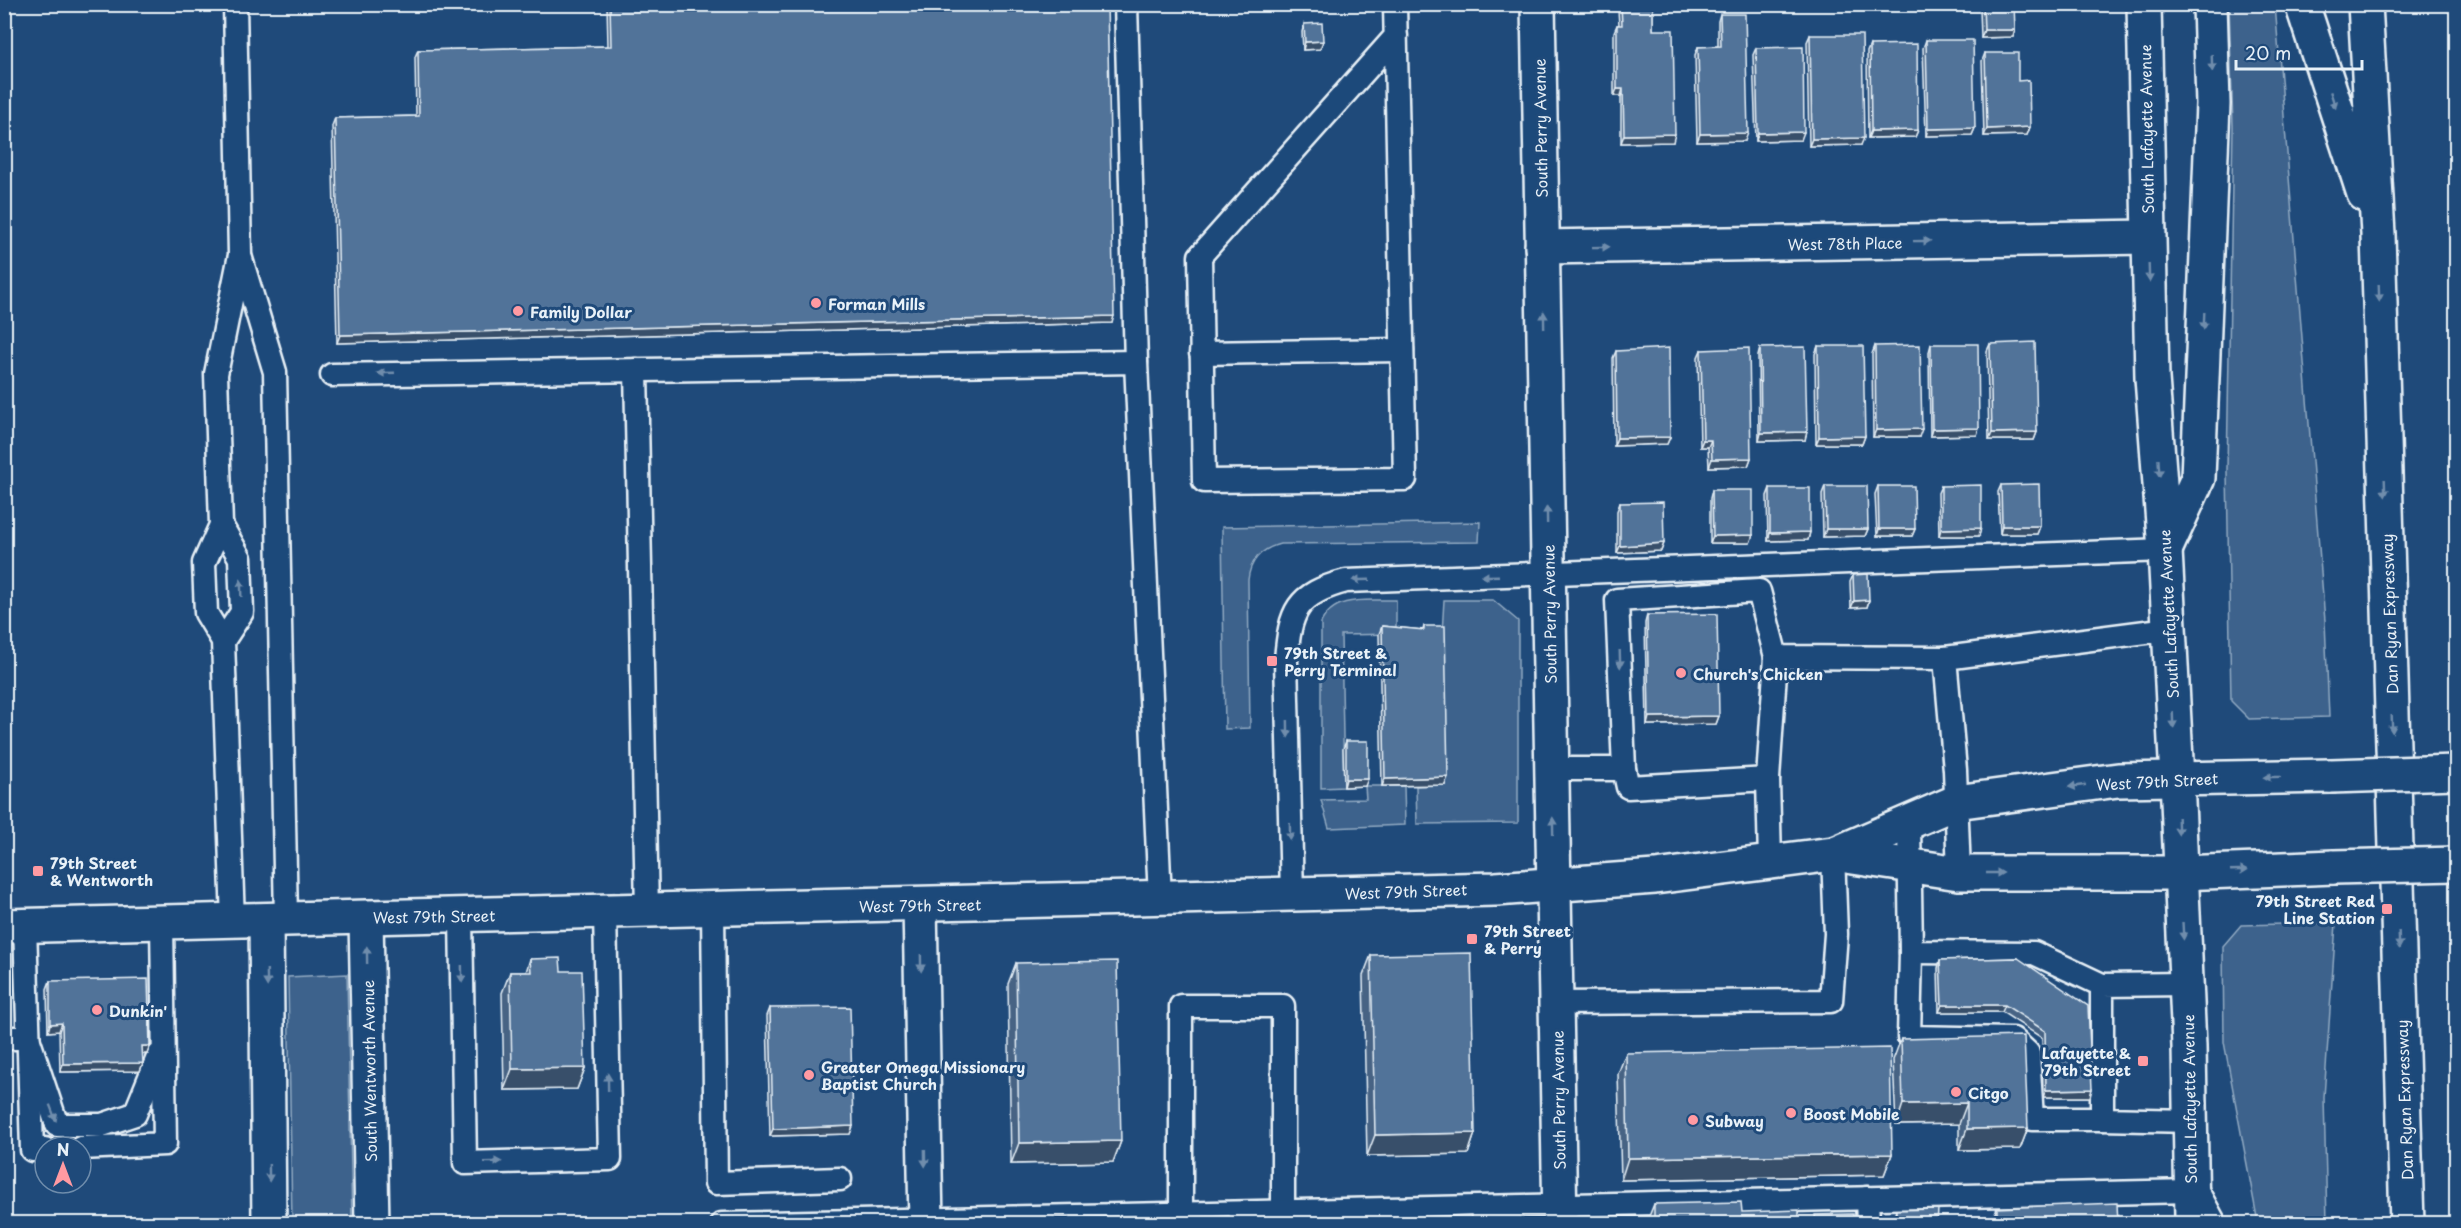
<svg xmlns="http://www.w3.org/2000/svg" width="2461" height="1228" font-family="'Playpen Sans',sans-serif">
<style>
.green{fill:#3c628c;stroke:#92aac2;stroke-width:1.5}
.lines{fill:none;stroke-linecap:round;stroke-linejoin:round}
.lane-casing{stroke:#e8f1f8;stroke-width:27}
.street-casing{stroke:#e8f1f8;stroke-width:38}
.secondary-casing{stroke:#e8f1f8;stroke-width:38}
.highway-casing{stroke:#e8f1f8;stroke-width:38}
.lane{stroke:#1f4a7a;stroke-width:22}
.street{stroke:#1f4a7a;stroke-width:33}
.secondary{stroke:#1f4a7a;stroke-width:33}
.highway{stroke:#1f4a7a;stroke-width:33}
.secondary-bridge-casing{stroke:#e8f1f8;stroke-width:38;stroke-linecap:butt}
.secondary-bridge{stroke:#1f4a7a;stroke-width:33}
.wall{fill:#466384;stroke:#e8f1f8;stroke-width:1.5}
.shaded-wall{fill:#39506b;stroke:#e8f1f8;stroke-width:1.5}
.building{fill:#517399;stroke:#e8f1f8;stroke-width:1.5}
.oneway{fill:#6f8dac}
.poi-dot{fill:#ff9aa2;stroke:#1f4a7a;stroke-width:2}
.labels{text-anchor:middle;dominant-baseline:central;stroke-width:6;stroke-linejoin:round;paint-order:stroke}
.street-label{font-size:15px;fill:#e8f1f8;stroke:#1f4a7a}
.poi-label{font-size:15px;font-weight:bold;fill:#e8f1f8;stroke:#1f4a7a;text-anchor:start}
</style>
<rect width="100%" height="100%" fill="#1f4a7a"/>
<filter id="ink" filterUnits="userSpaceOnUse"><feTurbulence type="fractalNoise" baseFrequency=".0167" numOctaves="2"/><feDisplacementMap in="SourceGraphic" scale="12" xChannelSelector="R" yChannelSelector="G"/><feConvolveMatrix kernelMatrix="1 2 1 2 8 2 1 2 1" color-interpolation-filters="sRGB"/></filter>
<g filter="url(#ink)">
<g class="green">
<polygon points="2229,5 2275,5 2325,621 2329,717 2249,719 2231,701 2227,470 2233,126"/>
<path d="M1480,522L1479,542L1280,544C1261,549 1250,560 1248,580L1250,728L1225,729L1222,527Z"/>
<path d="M1396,600V634L1341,635L1344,787L1321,788V623C1334,594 1368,601 1396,600Z"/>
<polygon points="1444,600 1493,600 1518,621 1518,823 1417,824 1416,786 1445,785 1442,634"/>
<polygon points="1365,786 1404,786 1405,825 1329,828 1321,800 1366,799"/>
<polygon points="2336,923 2324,1097 2327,1223 2258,1223 2224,1042 2223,946 2241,925"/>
<polygon points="347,974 352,1223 292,1223 288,977"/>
</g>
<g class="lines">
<g class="lane-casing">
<g id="lane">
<polyline points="1126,4 1136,362"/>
<polyline points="1395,4 1405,479 1204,481 1200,256 1396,36"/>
<polyline points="241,259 275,372 286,919"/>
<polyline points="1201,353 1402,350"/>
<polyline points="636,370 647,911"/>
<polyline points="332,375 1136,362 1160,899"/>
<polyline points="221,525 240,558 242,612 223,641"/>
<polyline points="1552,769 1624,769"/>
<polyline points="1768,779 1776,657"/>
<polyline points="1909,823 1911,952 2034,953 2102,985"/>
<polyline points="1770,862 1768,779 1628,787 1624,769 1617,600 1759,591 1776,657 1945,658"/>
<polyline points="1959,873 1955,770 1945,658 2169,629"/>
<path d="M1292,894L1286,660C1290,611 1296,594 1346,581L2165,550"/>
<polyline points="713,909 716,1183 840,1179"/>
<polyline points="461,916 465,1163 610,1159 605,912"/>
<polyline points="233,921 223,641 206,613 204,563 221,525 216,374 240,255 235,4"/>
<polyline points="25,925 32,1150 45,1149"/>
<polyline points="1911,952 1909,1037 2013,1039 2028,1053 2032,1119 2102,1119"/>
<polyline points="2186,984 2102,985 2102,1119 2190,1121"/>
<polyline points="1556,1003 1831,1001 1836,934 1833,854"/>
<polyline points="4,1038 28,1038 57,1125 102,1125 135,1114 159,1055"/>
<polyline points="81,1148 165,1144 162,922"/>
<polyline points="1867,1198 1868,1224"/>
<polyline points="1181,1213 1181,1006 1283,1006 1283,1211"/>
<polyline points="722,1224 2191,1191"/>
</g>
</g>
<g class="street-casing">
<g id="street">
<polyline points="1538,4 1560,1224"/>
<polyline points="1542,247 2148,237"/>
<polyline points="920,905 926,1224"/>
<polyline points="366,918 372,1224"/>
<polyline points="266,920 269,1224"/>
</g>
</g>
<g class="secondary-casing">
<g id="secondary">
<polyline points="2144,4 2152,378 2165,550 2177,779 2189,1046 2192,1219"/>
<polyline points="1835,854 1956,802 2118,780 2331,776"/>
<polyline points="4,926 1496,889 1655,877 1833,854 1959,873 2180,873 2334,867"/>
</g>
</g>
<g class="highway-casing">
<g id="highway">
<polyline points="2302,4 2364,194"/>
<polyline points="2365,4 2378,234 2407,1224"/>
<polyline points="2165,550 2198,478 2213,104 2210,4"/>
<polyline points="2191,1191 2209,1224"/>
</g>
</g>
<use href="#lane" class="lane"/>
<use href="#street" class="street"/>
<use href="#secondary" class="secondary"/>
<use href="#highway" class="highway"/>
<g class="secondary-bridge-casing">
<g id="secondary-bridge">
<polyline points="2331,776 2456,772"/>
<polyline points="2334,867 2456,864"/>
</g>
</g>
<use href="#secondary-bridge" class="secondary-bridge"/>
</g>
<g class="wall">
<polygon points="607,4 1107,4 1112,323 337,343 332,126 335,118 416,116 415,57 418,50 608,46"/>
<polygon points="1605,4 1653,4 1653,30 1673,142 1621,143 1621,96 1614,96 1614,32 1617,25 1619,25 1618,10 1605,10"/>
<polygon points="1982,4 2014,4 2013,37 1981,38 1980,9"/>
<polygon points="1720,14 1745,141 1697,142 1695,55 1698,47 1718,46 1718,21"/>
<polygon points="1304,24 1320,49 1303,50 1302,32"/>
<polygon points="1810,35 1861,145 1809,146 1807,42"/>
<polygon points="1926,40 1975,128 1972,135 1926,136 1923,48"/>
<polygon points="1870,45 1918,130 1915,137 1868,138 1867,52"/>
<polygon points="1756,48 1801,140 1756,141 1753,55"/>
<polygon points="1985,53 2018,81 2030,127 2027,135 1984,136 1982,61"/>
<polygon points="1931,344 1979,428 1977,435 1930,436 1929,352"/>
<polygon points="1990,344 2037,432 2034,440 1989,440 1987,351"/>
<polygon points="1818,346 1865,436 1862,444 1816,444 1815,354"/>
<polygon points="1875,346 1919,437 1873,437 1872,354"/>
<polygon points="1760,348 1805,440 1759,441 1758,356"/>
<polygon points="1701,350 1751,458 1748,466 1709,467 1708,447 1700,447 1698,357"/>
<polygon points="1616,351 1670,437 1667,444 1614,446 1613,358"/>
<polygon points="2001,485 2040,526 2037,534 2000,534 1998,492"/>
<polygon points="1825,486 1868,529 1865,536 1823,537 1822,494"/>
<polygon points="1878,486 1915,529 1912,536 1877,536 1875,494"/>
<polygon points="1941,486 1979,536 1939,536 1938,493"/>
<polygon points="1770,488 1810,532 1808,540 1768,541 1767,496"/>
<polygon points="1712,490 1753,535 1750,543 1710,543 1710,498"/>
<polygon points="1620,503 1664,543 1661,551 1617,553 1617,511"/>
<polygon points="1853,575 1869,600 1867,607 1851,608 1850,582"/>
<polygon points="1647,615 1719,716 1716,724 1647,725 1645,623"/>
<polygon points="1382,626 1423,630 1424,626 1445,785 1382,786 1379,634"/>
<polygon points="1346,741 1365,786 1344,787 1343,749"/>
<polygon points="1371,955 1475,1133 1468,1154 1367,1156 1363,976"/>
<polygon points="2018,958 2090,1097 2043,1097 2042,1038 2002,1012 1939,1012 1938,968 1940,960"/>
<polygon points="530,959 561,971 585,1068 577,1089 504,1090 502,993 510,972 526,972"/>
<polygon points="1016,963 1121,1141 1113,1162 1011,1164 1008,984"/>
<polygon points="50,981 147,1054 142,1054 143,1063 140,1071 60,1072 59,1031 48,1032 47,989"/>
<polygon points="770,1008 853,1126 850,1134 770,1136 767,1016"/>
<polygon points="1901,1039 2028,1128 2020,1149 1959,1150 1959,1124 1896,1125 1893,1060"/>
<polygon points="1626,1053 1892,1154 1884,1175 1621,1180 1618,1074"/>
<polygon points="1654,1204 1799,1224 1648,1224 1648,1219"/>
<polygon points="1997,1208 2118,1224 1994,1224 1994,1215"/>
<polygon points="1896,1210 1937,1224 1894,1224 1894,1217"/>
</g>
<g class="shaded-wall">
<polygon points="1607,4 1620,4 1618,10 1605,10"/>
<polygon points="1875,4 1916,4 1914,10 1873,10"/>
<polygon points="1984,30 2015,30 2013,37 1981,38"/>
<polygon points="1323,41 1320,49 1303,50 1305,42"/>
<polygon points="1617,89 1623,89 1621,96 1614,96"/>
<polygon points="2030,127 2027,135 1984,136 1987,129"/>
<polygon points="1975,128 1972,135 1926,136 1928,129"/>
<polygon points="1918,130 1915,137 1868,138 1871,131"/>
<polygon points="1804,132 1801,140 1756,141 1758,133"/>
<polygon points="1748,133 1745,141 1697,142 1700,134"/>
<polygon points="1675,134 1673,142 1621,143 1624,135"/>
<polygon points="1864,138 1861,145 1809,146 1812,139"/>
<polygon points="1114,316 1112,323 337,343 340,335"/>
<polygon points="1979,428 1977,435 1930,436 1932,429"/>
<polygon points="1922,429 1919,437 1873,437 1876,430"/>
<polygon points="1807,432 1805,440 1759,441 1761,433"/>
<polygon points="2037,432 2034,440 1989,440 1992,433"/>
<polygon points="1865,436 1862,444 1816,444 1819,437"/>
<polygon points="1670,437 1667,444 1614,446 1617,438"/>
<polygon points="1703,440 1711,440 1708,447 1700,447"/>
<polygon points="1751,458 1748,466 1709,467 1712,459"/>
<polygon points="2002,526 2040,526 2037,534 2000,534"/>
<polygon points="1981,528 1979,536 1939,536 1941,529"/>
<polygon points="1826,529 1868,529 1865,536 1823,537"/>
<polygon points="1879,529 1915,529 1912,536 1877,536"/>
<polygon points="1810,532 1808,540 1768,541 1770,533"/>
<polygon points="1753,535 1750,543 1710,543 1713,536"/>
<polygon points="1664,543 1661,551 1617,553 1620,546"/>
<polygon points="1869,600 1867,607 1851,608 1854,601"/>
<polygon points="1719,716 1716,724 1647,725 1649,717"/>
<polygon points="1448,777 1445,785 1382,786 1385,779"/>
<polygon points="1346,779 1368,779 1365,786 1344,787"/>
<polygon points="1942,1005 2005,1005 2002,1012 1939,1012"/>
<polygon points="62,1023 59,1031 48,1032 50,1024"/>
<polygon points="142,1046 150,1046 147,1054 140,1054"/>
<polygon points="143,1063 140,1071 60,1072 63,1064"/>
<polygon points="585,1068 577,1089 504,1090 512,1069"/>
<polygon points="2092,1089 2090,1097 2043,1097 2046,1090"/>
<polygon points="1967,1103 1959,1124 1896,1125 1903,1104"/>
<polygon points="853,1126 850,1134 770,1136 773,1129"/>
<polygon points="2028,1128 2020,1149 1959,1150 1967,1129"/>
<polygon points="1475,1133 1468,1154 1367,1156 1375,1135"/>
<polygon points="1121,1141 1113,1162 1011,1164 1019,1143"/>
<polygon points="1892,1154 1884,1175 1621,1180 1628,1158"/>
</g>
<g class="building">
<polygon points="610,4 1107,4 1114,316 340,335 335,118 419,116 418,50 611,46"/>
<polygon points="1621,4 1653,4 1653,30 1673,30 1675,134 1624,135 1623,89 1617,89 1617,25 1622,25"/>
<polygon points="1983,4 2014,4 2015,30 1984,30"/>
<polygon points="1720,14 1745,14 1748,133 1700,134 1698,47 1721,46"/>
<polygon points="1322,23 1323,41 1305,42 1304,24"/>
<polygon points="1810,35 1862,35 1864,138 1812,139"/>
<polygon points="1926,40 1973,40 1975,128 1928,129"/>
<polygon points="1917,44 1918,130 1871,131 1870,45"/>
<polygon points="1803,47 1804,132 1758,133 1756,48"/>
<polygon points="1985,53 2018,53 2018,81 2029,80 2030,127 1987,129"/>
<polygon points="2035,342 2037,432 1992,433 1990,344"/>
<polygon points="1931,344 1978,344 1979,428 1932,429"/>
<polygon points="1920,345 1922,429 1876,430 1875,346"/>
<polygon points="1818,346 1863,346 1865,436 1819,437"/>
<polygon points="1805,347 1807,432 1761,433 1760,348"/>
<polygon points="1669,348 1670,437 1617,438 1616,351"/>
<polygon points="1749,348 1751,458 1712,459 1711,440 1703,440 1701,350"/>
<polygon points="2039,484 2040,526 2002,526 2001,485"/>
<polygon points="1981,485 1981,528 1941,529 1941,486"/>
<polygon points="1825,486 1867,486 1868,529 1826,529"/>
<polygon points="1878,486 1914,486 1915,529 1879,529"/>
<polygon points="1770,488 1810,488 1810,532 1770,533"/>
<polygon points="1712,490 1753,490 1753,535 1713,536"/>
<polygon points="1663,502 1664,543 1620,546 1620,503"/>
<polygon points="1868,574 1869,600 1854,601 1853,575"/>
<polygon points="1717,614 1719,716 1649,717 1647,615"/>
<polygon points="1382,626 1424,630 1424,626 1445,626 1448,777 1385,779"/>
<rect x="1346" y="741" width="22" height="38"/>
<polygon points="1471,953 1475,1133 1375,1135 1371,955"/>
<polygon points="560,958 561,971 582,971 585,1068 512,1069 510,972 531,972 530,959"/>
<polygon points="2018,958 2088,1006 2092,1089 2046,1090 2045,1031 2005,1005 1942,1005 1940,960"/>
<polygon points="1117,961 1121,1141 1019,1143 1016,963"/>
<polygon points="148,979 150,1046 142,1046 143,1063 63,1064 62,1023 50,1024 50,981"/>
<polygon points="850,1007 853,1126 773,1129 770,1008"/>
<polygon points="2024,1036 2028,1128 1967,1129 1967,1103 1903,1104 1901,1039"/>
<polygon points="1890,1048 1892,1154 1628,1158 1626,1053"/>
<polygon points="1741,1202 1742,1212 1799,1210 1799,1224 1654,1224 1654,1204"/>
<polygon points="2117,1203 2118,1224 1997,1224 1997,1208"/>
<polygon points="1938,1209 1937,1224 1896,1224 1896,1210"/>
<polygon points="1853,1214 1853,1224 1816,1224 1815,1215"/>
<polygon points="1471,1215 1471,1224 1372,1224 1372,1219"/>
<polygon points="1138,1216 1139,1224 1008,1224 1008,1219"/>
<polygon points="1229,1216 1229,1224 1170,1224 1170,1219"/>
</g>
<defs><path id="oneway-solid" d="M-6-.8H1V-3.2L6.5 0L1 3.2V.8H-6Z" transform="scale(1.5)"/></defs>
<g class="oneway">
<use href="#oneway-solid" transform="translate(2212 63) rotate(88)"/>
<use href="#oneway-solid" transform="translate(2333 100) rotate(72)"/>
<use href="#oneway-solid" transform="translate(1922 241) rotate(-1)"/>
<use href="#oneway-solid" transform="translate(1601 247) rotate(-1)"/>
<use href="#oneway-solid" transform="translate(2149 273) rotate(88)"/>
<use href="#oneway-solid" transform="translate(2379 293) rotate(88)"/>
<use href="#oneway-solid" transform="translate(1544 320) rotate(-91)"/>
<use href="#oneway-solid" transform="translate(2204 321) rotate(92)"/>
<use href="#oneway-solid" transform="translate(386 373) rotate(178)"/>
<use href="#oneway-solid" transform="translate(2159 468) rotate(86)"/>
<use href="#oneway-solid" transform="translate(2385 488) rotate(88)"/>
<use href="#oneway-solid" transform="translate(1547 515) rotate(-91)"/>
<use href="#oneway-solid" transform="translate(1490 576) rotate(178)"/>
<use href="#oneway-solid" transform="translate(1361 580) rotate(178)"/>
<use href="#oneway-solid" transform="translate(241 588) rotate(-92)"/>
<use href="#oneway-solid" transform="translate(1620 659) rotate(88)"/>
<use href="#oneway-solid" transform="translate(2173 720) rotate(88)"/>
<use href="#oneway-solid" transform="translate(2392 724) rotate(88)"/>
<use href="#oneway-solid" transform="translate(1288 729) rotate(89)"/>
<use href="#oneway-solid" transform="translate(2272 777) rotate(179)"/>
<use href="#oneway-solid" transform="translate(2077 786) rotate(172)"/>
<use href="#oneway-solid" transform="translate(1553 826) rotate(-91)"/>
<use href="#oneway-solid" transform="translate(2178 826) rotate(88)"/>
<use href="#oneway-solid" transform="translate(1290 832) rotate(89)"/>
<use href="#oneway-solid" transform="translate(2239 870) rotate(-2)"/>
<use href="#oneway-solid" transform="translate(1995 873)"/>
<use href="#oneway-solid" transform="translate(2183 931) rotate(87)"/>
<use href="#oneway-solid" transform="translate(2399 940) rotate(88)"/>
<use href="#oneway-solid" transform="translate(367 955) rotate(-91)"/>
<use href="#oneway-solid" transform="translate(921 963) rotate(89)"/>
<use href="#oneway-solid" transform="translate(462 974) rotate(89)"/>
<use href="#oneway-solid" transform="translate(267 978) rotate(89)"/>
<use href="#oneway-solid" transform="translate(608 1082) rotate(-91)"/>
<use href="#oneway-solid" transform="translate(53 1113) rotate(69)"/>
<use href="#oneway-solid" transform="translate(925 1158) rotate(89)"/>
<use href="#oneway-solid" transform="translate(493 1162) rotate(-1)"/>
<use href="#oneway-solid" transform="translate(269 1173) rotate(89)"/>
</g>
</g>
<g class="poi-dot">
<circle cx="816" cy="303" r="6"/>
<circle cx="518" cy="311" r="6"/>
<rect x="1266" y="655" width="12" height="12" rx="3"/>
<circle cx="1681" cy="673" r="6"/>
<rect x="32" y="865" width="12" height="12" rx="3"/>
<rect x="2381" y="903" width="12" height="12" rx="3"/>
<rect x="1466" y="933" width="12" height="12" rx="3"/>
<circle cx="97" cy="1010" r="6"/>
<rect x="2137" y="1055" width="12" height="12" rx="3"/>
<circle cx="809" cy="1075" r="6"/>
<circle cx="1956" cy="1092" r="6"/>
<circle cx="1791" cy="1113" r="6"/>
<circle cx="1693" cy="1120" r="6"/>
</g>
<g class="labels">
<g class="street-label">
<text transform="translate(1540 128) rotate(-91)">South Perry Avenue</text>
<text transform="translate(2146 129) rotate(-91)">South Lafayette Avenue</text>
<text transform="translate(1845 243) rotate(-1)">West 78th Place</text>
<text transform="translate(1549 614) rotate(-91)">South Perry Avenue</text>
<text transform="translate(2168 614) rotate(-93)">South Lafayette Avenue</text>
<text transform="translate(2389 614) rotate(-92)">Dan Ryan Expressway</text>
<text transform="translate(2157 781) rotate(-3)">West 79th Street</text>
<text transform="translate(1406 891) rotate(-2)">West 79th Street</text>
<text transform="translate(920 905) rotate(-1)">West 79th Street</text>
<text transform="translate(434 916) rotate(-1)">West 79th Street</text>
<text transform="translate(369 1071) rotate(-91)">South Wentworth Avenue</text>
<text transform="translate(2189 1099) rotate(-91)">South Lafayette Avenue</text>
<text transform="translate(1558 1100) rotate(-91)">South Perry Avenue</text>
<text transform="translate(2404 1100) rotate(-92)">Dan Ryan Expressway</text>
</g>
<g class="poi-label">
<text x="828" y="303">Forman Mills</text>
<text x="530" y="311">Family Dollar</text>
<text x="1284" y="652">79th Street &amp;<tspan x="1284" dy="17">Perry Terminal</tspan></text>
<text x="1693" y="673">Church's Chicken</text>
<text x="50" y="862">79th Street<tspan x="50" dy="17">&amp; Wentworth</tspan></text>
<text x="2375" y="900" text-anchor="end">79th Street Red<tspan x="2375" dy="17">Line Station</tspan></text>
<text x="1484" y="930">79th Street<tspan x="1484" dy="17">&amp; Perry</tspan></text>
<text x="109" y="1010">Dunkin'</text>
<text x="2131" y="1052" text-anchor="end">Lafayette &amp;<tspan x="2131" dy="17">79th Street</tspan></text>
<text x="821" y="1066">Greater Omega Missionary<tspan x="821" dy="17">Baptist Church</tspan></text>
<text x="1968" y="1092">Citgo</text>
<text x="1803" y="1113">Boost Mobile</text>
<text x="1705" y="1120">Subway</text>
</g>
</g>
<rect width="2461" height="1228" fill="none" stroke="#1f4a7a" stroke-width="24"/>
<rect x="12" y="12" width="2437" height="1204" fill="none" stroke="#e8f1f8" stroke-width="2" filter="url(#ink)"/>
<g transform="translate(63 1165)"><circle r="28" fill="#1f4a7a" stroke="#6f8dac" stroke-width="1.5"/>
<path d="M0-4.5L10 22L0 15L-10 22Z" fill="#ff9aa2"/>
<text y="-9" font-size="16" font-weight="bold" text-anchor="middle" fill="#e8f1f8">N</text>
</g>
<path d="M2236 60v9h126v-9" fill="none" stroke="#e8f1f8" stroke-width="3"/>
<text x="2245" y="60" font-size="18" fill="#e8f1f8" stroke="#1f4a7a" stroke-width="4.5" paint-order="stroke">20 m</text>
</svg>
